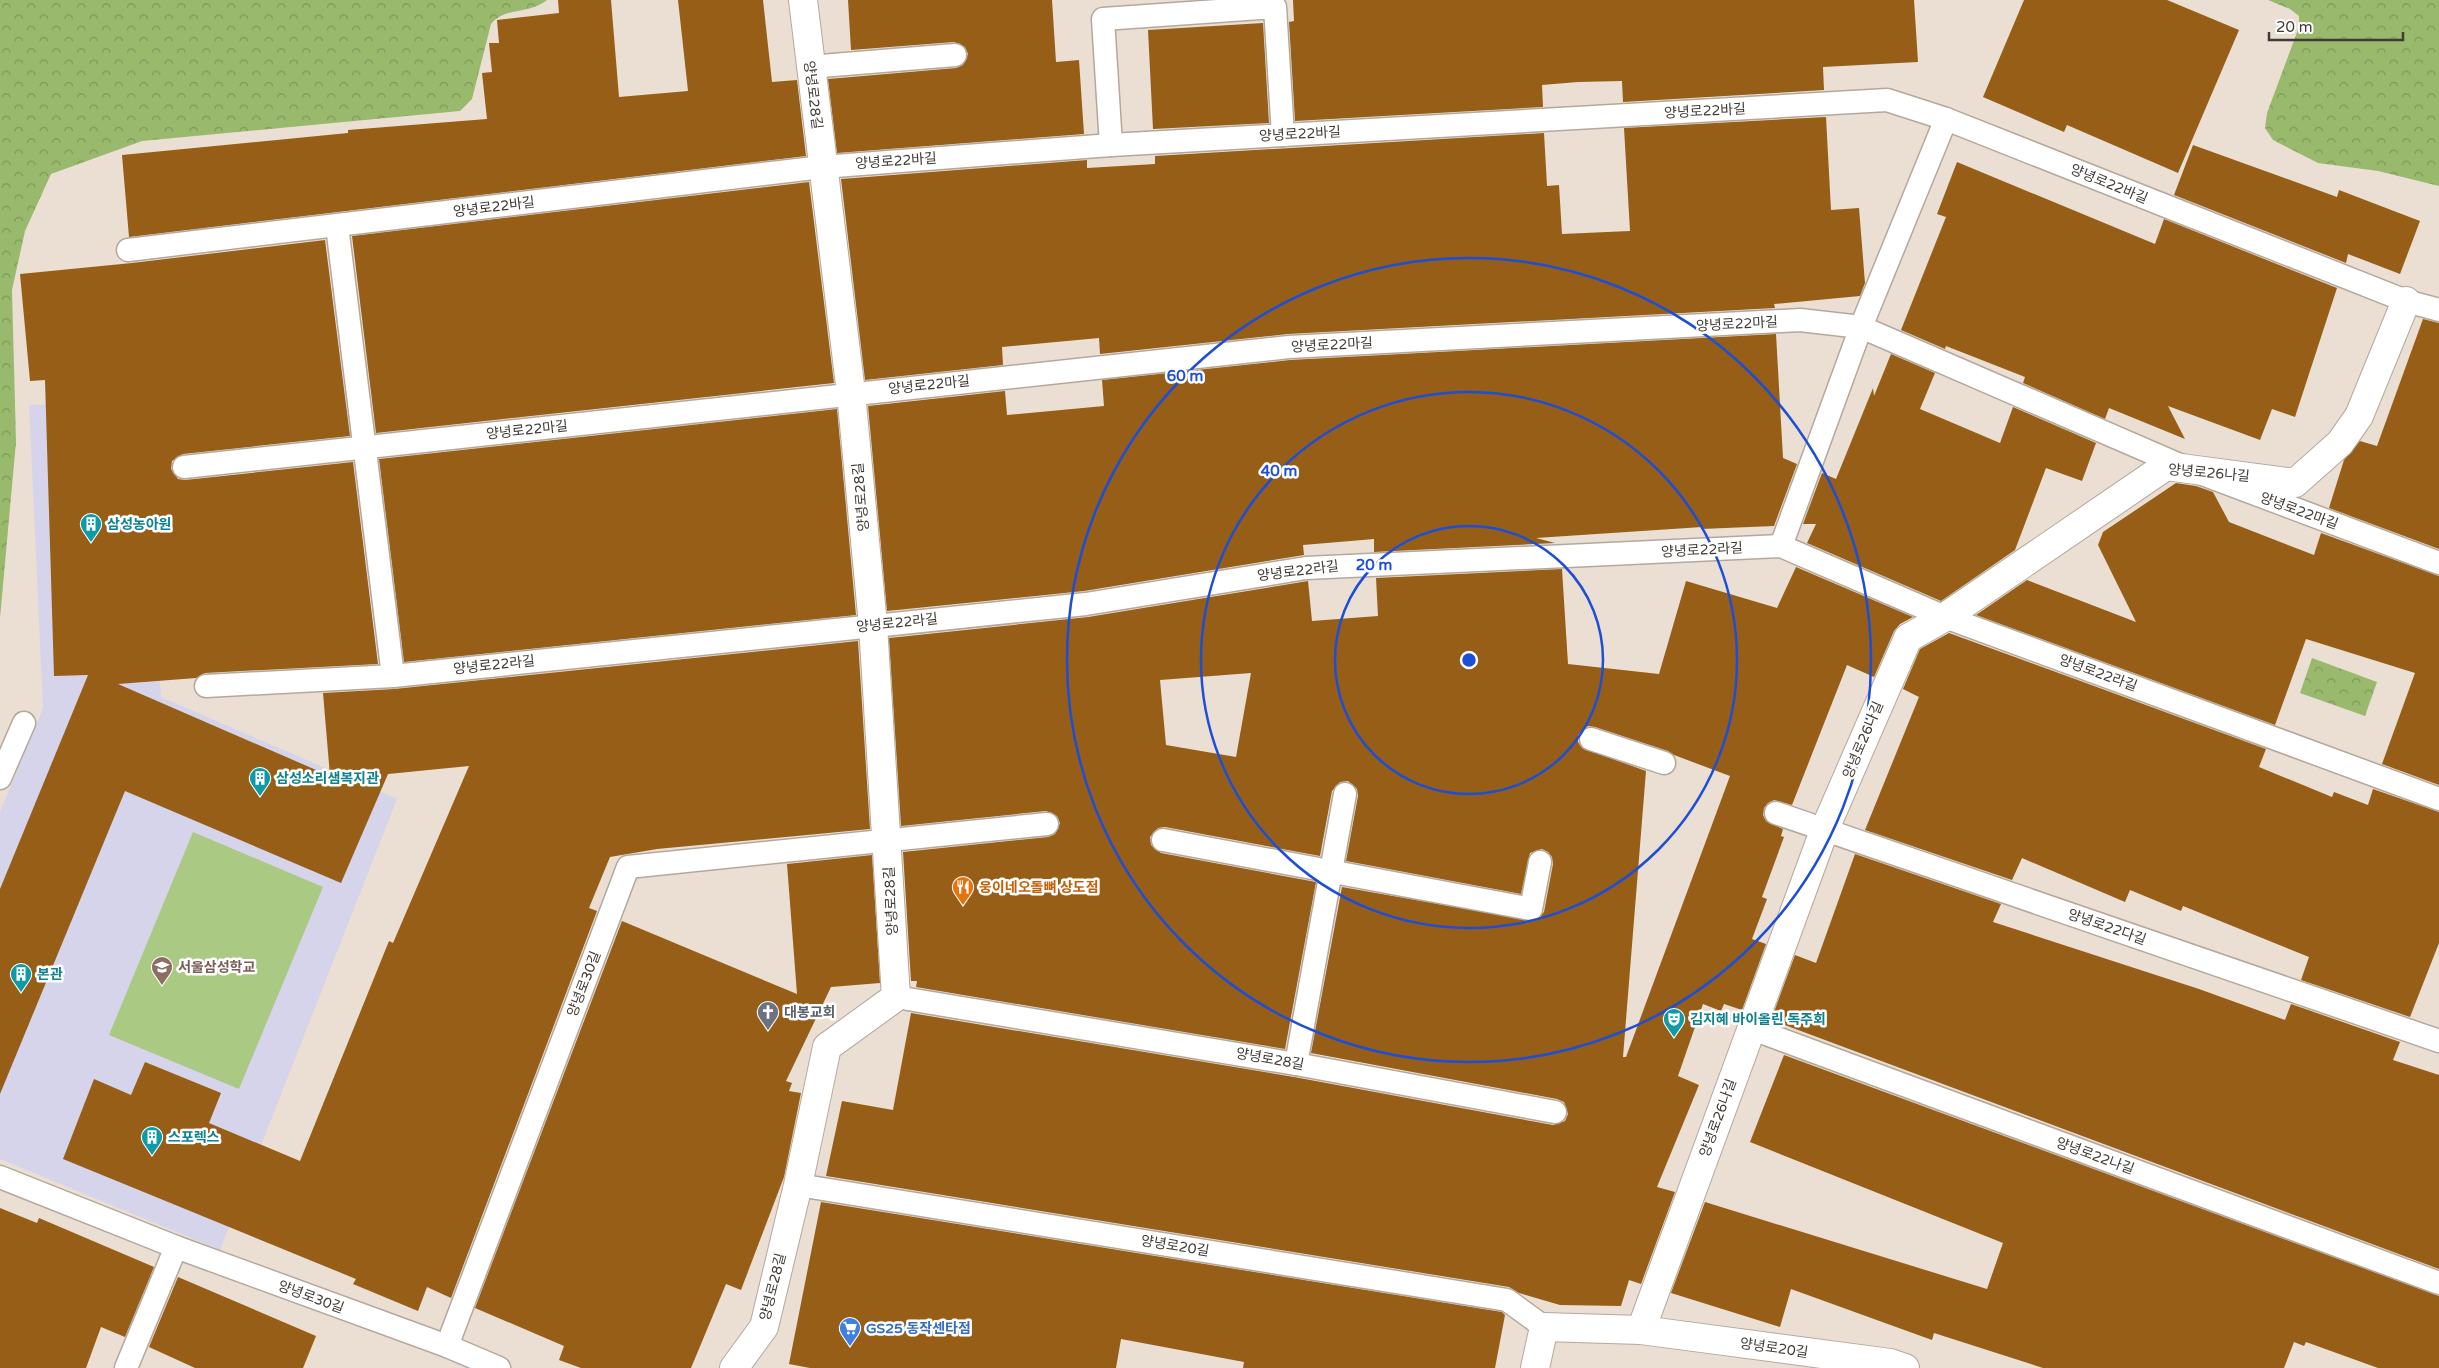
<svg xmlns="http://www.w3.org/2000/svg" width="2439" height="1368" font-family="'Varela Round','Noto Sans KR',sans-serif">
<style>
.education{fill:#d6d4ea}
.forest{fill:url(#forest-crowns)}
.pitch{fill:#aac982}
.building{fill:#965e16;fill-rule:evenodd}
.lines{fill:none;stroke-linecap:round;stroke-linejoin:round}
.lane-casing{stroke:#b4a89c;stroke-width:25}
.street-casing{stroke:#b4a89c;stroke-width:30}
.lane{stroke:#fff;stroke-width:22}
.street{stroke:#fff;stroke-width:28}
.ring{fill:none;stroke:#1d4ed8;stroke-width:2.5}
.labels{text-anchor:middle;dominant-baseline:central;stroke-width:5;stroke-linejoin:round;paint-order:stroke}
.street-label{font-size:14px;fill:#403b36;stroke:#fff}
.culture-label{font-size:14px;font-weight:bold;fill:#0d838f;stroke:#fff;text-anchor:start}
.food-label{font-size:14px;font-weight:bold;fill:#c56008;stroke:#fff;text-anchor:start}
.education-label{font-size:14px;font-weight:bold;fill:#785e54;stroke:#fff;text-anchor:start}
.worship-label{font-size:14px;font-weight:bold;fill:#5b616d;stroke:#fff;text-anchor:start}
.shop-label{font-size:14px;font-weight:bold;fill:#366cbe;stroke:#fff;text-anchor:start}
.centre{fill:#1d4ed8;stroke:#fff;stroke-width:2.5}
.ring-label{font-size:15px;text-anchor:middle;font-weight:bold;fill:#1d4ed8;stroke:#fff;stroke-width:5;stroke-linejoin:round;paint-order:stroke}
</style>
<defs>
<pattern id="forest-crowns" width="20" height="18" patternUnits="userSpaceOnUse" patternTransform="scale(1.25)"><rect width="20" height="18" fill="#99ba6d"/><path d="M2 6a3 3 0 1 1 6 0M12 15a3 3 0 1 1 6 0" fill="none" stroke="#7e985a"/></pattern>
</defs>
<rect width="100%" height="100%" fill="#ebdfd3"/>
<polygon class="education" points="140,403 161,697 397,799 220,1250 0,1159 0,812 43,708 29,405"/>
<g class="forest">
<path d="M0,0H547C529,15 506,6 491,24L472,99L460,111L142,141L51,174L25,231L12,290L16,442L0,618Z"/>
<polygon points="2268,0 2439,0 2439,186 2378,171 2318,163 2273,140 2265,128 2267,113 2299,27 2299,16 2290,9"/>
<polygon points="2312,658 2377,682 2365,716 2300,693"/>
</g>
<polygon class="pitch" points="193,832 323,887 239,1089 109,1035"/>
<g class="building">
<polygon points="558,0 611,0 619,97 688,91 678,0 763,0 772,82 797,80 806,156 129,237 122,155 348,133 348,130 487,119 482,73 492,72 489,43 499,43 497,20 559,13"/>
<polygon points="848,0 1052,0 1056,62 1079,60 1084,134 837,153 828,79 956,68 963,65 968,54 965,47 954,42 851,50"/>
<polygon points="1293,0 1914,0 1918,62 1823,67 1824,90 1623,102 1622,81 1578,82 1542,85 1543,107 1295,121 1289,22 1294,21"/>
<polygon points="2024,0 2167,0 2239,30 2178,173 2067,125 2064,132 1983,97"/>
<polygon points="1263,23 1269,123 1153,129 1148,30"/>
<polygon points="1826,117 1831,210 1859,208 1865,283 1860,296 1774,304 1775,308 1288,334 1100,354 1099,338 1002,347 1003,365 865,380 841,179 1087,160 1087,168 1155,164 1155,156 1544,133 1547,186 1559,185 1562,234 1630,231 1624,128"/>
<polygon points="2193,145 2337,197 2339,190 2420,221 2400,274 2348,254 2346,263 2174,195"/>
<polygon points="1957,162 2155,244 2164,219 2337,288 2295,417 2272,409 2260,440 2168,406 2185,439 2109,408 2105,419 2023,383 2025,377 1946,346 1945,349 1901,330 1946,217 1937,214"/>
<polygon points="809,182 834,383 376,433 352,236"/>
<polygon points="325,240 350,436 183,454 172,461 171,469 178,479 185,480 353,462 378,664 205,673 196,678 118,684 330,776 323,693 394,689 858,641 870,829 657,849 610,857 589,908 597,911 451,1298 427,1287 418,1311 353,1284 356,1279 63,1159 94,1079 131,1095 145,1062 221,1093 209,1123 300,1161 389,941 393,943 469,766 388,774 341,883 125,791 0,1094 0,889 88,675 54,676 45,380 30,381 20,274 132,263"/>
<polygon points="2423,319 2439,323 2439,549 2329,508 2344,460 2360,441 2377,446"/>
<polygon points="1776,334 1783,458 1797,464 1774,526 1701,529 1702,527 1536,538 1555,543 1374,552 1374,539 1303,545 1304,555 1084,591 887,611 868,406 1005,391 1007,415 1104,406 1102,380 1290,360"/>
<polygon points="1891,354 1935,373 1920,409 2000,443 2013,407 2096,443 2082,481 2046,468 2015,550 1941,601 1807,543 1816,524 1803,524 1822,473 1836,479 1873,388 1874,396"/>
<polygon points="837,409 856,615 404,662 379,459"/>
<polygon points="2176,483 2196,486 2213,492 2229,522 2314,555 2321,533 2439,576 2439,785 2382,764 2415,673 2306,639 2275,725 1976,615 2027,580 2136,622 2098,545 2103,532"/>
<path d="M1796,567L1913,617L1900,624L1894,631L1874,677L1847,665L1792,805L1774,800L1768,803L1764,808L1763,815L1766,821L1783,829L1781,836L1784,837L1762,897L1767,899L1752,939L1766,944L1742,1010L1724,1004L1721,1011L1703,1004L1678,1076L1699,1085L1657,1187L1675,1192L1641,1284L1629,1280L1621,1306L1560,1305L1519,1293L1509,1287L826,1176L842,1101L893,1110L911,1013L1294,1077L1553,1125L1565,1121L1568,1114L1564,1102L1557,1099L1311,1053L1342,887L1535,921L1544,912L1553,864L1552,857L1548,852L1542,849L1530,853L1521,894L1346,861L1358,796L1357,789L1348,781L1340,782L1332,791L1320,856L1165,827L1158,828L1150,837L1151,845L1161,853L1316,882L1285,1049L916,987L917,981H911L903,852L1048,837L1055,834L1060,823L1057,816L1046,811L901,826L889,638L1088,617L1308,581L1312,621L1378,616L1376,578L1562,569L1568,664L1659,674L1686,581L1777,608ZM1251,673L1236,757L1166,745L1160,680ZM1588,726L1595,727L1668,751L1674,755L1730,776L1626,1057H1623L1646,771L1582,748L1578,742V735Z"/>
<polygon points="1949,633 2266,749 2259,767 2332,797 2334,792 2368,805 2373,789 2439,812 2439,943 2410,1017 2301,980 2309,957 2183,906 2181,911 2130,890 2125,902 2022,858 2012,880 1865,830 1919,697 1903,689 1920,649"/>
<polygon points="1855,854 2001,904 1993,922 2199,989 2285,1020 2291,1004 2400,1042 2393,1060 2439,1075 2439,1269 1771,1020 1795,955 1816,963"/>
<polygon points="872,855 880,983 831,987 786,1081 792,1083 789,1091 801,1093 784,1177 741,1290 726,1284 691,1368 581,1368 559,1360 564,1346 475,1308 622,921 797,994 787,864"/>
<polygon points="1784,1055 2439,1296 2439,1368 2378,1368 2306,1342 2304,1346 2294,1342 2284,1368 2043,1368 1934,1333 1932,1340 1791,1289 1780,1327 1671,1293 1705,1202 1987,1289 2003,1243 1750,1142"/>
<polygon points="821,1202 1502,1312 1505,1315 1495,1368 1243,1368 1244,1362 1121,1339 1116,1368 810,1368 789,1364"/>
<polygon points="0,1208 37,1223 39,1218 154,1267 125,1337 101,1327 86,1368 0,1368"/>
<polygon points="178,1277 316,1336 303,1368 195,1368 149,1347"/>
</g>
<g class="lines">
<g class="lane-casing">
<g id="lane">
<polyline points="809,67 955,55"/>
<polyline points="1111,145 1103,19 1275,7 1283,135"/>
<polyline points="337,226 393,676"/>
<polyline points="128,250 822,167 1111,145 1887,100 1946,119 2406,301 2439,310"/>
<polyline points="184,467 1289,347 1800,320 1861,327 2189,469 2439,563"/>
<polyline points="1781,546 1861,327 1946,119"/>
<polyline points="206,686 393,676 1086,604 1306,568 1781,546 1945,617 2439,799"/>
<polyline points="1591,739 1664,763"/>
<polyline points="0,778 24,723"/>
<polyline points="1776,813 2439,1041"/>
<polyline points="1163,840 1531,909 1540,862"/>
<polyline points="896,997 1296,1064 1555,1112"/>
<polyline points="1750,1028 2439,1283"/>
<polyline points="1296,1064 1345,794"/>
<polyline points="0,1177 176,1247 447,1346 499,1368"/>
<polyline points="798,1185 1507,1300 1544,1327"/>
<polyline points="447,1346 628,867 1047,824"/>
<polyline points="126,1368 176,1247"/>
</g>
</g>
<g class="street-casing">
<g id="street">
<polyline points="1641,1330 1890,1363 1905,1368"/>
<polyline points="734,1368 764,1327 798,1185 827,1047 896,997 873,625 851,393 803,0"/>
<polyline points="1535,1368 1544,1327 1641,1330 1824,831 1908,638 1945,617 2166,466 2295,483 2340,443 2359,416 2406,301"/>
</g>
</g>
<use href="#lane" class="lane"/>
<use href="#street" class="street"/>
</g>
<g class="ring">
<circle cx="1469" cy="660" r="134"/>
<circle cx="1469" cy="660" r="268"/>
<circle cx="1469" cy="660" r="402"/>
</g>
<defs>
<g id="building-pin" transform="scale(1.125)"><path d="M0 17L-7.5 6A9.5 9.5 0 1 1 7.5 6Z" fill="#0f9aa8" stroke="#fff"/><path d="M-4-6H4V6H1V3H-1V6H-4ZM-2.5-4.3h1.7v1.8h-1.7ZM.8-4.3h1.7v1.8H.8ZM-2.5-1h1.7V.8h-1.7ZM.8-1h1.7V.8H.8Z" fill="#fff"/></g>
<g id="restaurant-pin" transform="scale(1.125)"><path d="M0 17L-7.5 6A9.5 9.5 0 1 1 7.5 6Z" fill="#e8710a" stroke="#fff"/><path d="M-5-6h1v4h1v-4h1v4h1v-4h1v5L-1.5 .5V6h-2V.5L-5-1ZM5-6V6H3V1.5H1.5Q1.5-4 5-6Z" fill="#fff"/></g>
<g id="school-pin" transform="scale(1.125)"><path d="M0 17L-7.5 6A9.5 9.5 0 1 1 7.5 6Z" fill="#8d6e63" stroke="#fff"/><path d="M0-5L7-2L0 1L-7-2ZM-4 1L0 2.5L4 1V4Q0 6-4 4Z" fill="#fff"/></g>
<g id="church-pin" transform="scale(1.125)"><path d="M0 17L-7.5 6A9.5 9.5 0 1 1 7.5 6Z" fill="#6b7280" stroke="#fff"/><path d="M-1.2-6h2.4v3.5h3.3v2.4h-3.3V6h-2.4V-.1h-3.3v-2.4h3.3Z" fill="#fff"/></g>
<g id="theatre-pin" transform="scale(1.125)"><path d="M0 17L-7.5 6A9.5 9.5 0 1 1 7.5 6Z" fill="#0f9aa8" stroke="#fff"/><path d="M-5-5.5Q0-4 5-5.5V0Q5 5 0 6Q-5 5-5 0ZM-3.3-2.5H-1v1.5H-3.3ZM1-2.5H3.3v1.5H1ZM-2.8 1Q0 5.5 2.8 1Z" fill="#fff"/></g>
<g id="supermarket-pin" transform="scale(1.125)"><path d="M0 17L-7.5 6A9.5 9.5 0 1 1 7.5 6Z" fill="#3f7fe0" stroke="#fff"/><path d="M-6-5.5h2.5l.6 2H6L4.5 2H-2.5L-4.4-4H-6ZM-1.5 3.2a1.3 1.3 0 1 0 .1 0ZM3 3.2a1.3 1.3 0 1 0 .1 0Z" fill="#fff"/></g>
</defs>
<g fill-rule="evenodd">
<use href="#building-pin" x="91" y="524"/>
<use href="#building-pin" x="260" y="778"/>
<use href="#restaurant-pin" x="963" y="887"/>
<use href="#school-pin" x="162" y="967"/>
<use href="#building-pin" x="21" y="974"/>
<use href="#church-pin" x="768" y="1012"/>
<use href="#theatre-pin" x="1674" y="1019"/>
<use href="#building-pin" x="152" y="1137"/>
<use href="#supermarket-pin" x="850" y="1328"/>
</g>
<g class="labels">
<g class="street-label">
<text transform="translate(813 95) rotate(83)">양녕로28길</text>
<text transform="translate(1705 111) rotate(-3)">양녕로22바길</text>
<text transform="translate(1300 134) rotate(-3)">양녕로22바길</text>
<text transform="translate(896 161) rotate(-4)">양녕로22바길</text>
<text transform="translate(2109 184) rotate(22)">양녕로22바길</text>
<text transform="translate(494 207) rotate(-7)">양녕로22바길</text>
<text transform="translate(1737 324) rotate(-3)">양녕로22마길</text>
<text transform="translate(1332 345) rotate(-3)">양녕로22마길</text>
<text transform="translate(929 385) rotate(-6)">양녕로22마길</text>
<text transform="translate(527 430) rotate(-6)">양녕로22마길</text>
<text transform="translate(2209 473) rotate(5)">양녕로26나길</text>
<text transform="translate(861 497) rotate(-95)">양녕로28길</text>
<text transform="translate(2299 511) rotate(20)">양녕로22마길</text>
<text transform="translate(1702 550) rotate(-3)">양녕로22라길</text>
<text transform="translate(1298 571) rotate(-7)">양녕로22라길</text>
<text transform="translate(897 623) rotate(-6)">양녕로22라길</text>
<text transform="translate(494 665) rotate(-6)">양녕로22라길</text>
<text transform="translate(2098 673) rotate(20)">양녕로22라길</text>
<text transform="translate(1863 740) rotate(-67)">양녕로26나길</text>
<text transform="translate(891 901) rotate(-93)">양녕로28길</text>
<text transform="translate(2107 927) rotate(19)">양녕로22다길</text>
<text transform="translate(584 984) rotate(-69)">양녕로30길</text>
<text transform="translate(1270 1059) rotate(10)">양녕로28길</text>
<text transform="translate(1718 1118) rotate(-70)">양녕로26나길</text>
<text transform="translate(2095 1156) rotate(20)">양녕로22나길</text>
<text transform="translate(1175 1246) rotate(9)">양녕로20길</text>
<text transform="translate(773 1287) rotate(-76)">양녕로28길</text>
<text transform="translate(311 1297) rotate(20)">양녕로30길</text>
<text transform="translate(1774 1348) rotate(8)">양녕로20길</text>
</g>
<g class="culture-label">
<text x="107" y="524">삼성농아원</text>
<text x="276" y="778">삼성소리샘복지관</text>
<text x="37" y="974">본관</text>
<text x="1690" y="1019">김지혜 바이올린 독주회</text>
<text x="168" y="1137">스포렉스</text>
</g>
<g class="food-label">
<text x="979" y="887">웅이네오돌뼈 상도점</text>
</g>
<g class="education-label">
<text x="178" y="967">서울삼성학교</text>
</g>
<g class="worship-label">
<text x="784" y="1012">대봉교회</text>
</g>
<g class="shop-label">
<text x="866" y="1328">GS25 동작센타점</text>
</g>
</g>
<circle cx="1469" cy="660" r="8" class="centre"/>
<g class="ring-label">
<text x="1185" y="381">60 m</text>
<text x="1279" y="476">40 m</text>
<text x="1374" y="570">20 m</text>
</g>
<path d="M2269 32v8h134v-8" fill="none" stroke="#403b36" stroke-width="2.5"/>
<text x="2276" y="32" font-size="15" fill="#403b36" stroke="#ffffff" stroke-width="4" paint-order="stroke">20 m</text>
</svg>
